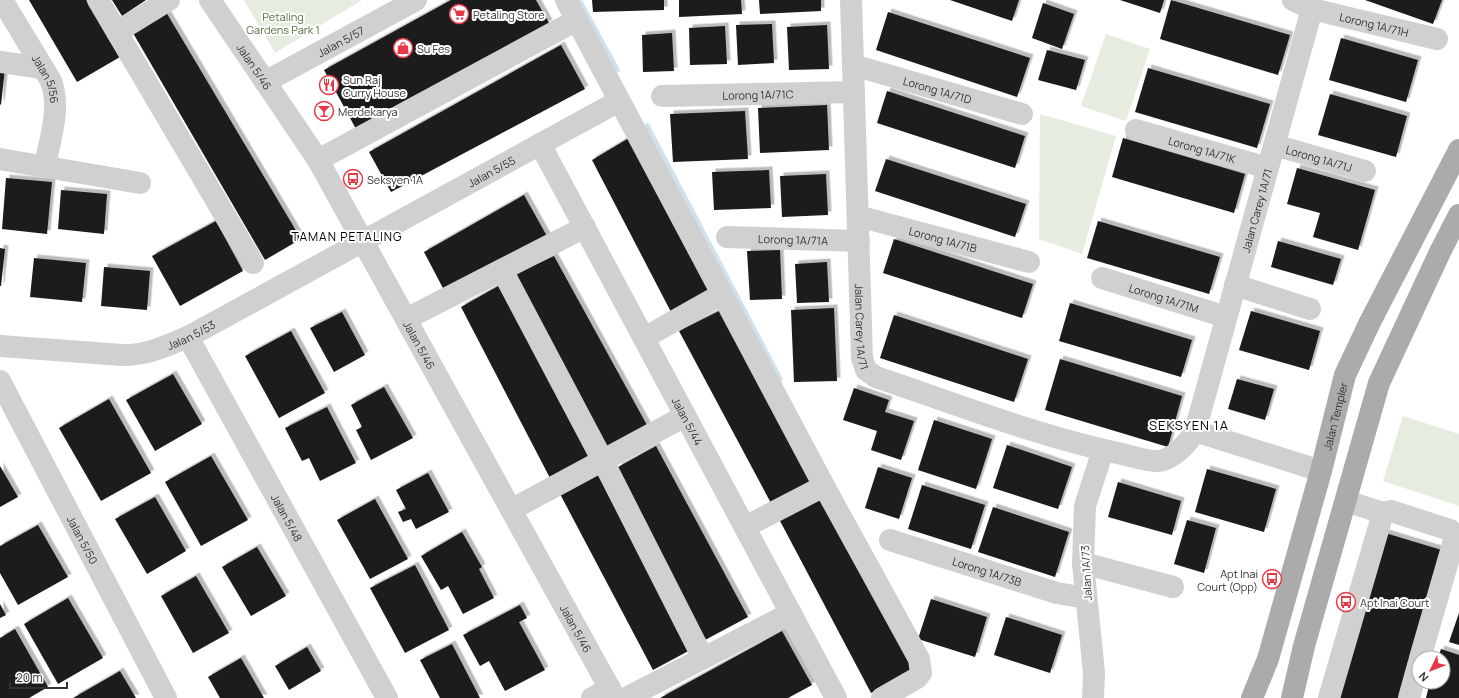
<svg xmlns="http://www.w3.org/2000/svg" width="1459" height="698" font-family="Manrope,sans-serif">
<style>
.green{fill:#e6ecdf}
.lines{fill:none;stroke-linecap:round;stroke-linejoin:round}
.stream{stroke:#cfe2ee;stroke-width:5.5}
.building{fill:#1a1a1a;filter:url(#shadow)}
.minor{stroke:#d0d0d0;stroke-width:22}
.major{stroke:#ababab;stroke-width:22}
.labels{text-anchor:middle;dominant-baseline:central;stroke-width:4;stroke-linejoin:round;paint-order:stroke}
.poi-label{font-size:11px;fill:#333;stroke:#fff;text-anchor:start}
.park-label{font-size:11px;fill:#56703f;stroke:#fff}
.street-label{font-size:11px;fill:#333;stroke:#fff}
.neighbourhood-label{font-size:12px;letter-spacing:1px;fill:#000;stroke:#fff}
.quarter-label{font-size:13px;letter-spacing:1px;fill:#000;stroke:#fff}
</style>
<defs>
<filter id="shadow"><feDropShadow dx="3.5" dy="-3.5" stdDeviation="0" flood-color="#0004"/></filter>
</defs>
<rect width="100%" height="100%" fill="#fff"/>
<g class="green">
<polygon points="244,0 362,0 275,53"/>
<polygon points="1106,34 1150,49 1126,121 1081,106"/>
<polygon points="1040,114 1116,136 1082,254 1039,239"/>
<polygon points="1403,416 1459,434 1459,506 1383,481"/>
</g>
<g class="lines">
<g class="stream">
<polyline points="579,0 617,70"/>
<polyline points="647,126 780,379"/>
</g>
</g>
<g class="building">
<polygon points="29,0 86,0 120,57 77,82"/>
<polygon points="112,0 146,0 122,16"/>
<polygon points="451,0 536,0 549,23 356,129 324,70"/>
<polygon points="592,0 664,0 664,10 593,12"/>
<polygon points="679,0 741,0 742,14 679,17"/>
<polygon points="759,0 821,0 821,11 760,14"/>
<polygon points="950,0 1019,0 1012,21"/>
<polygon points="1120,0 1164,0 1160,13"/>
<polygon points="1171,0 1290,35 1278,75 1160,39"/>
<polygon points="1365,0 1442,0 1433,24"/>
<polygon points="1043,3 1074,14 1062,49 1032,38"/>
<polygon points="166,12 301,239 265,260 133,33"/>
<polygon points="888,12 1030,58 1017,97 876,50"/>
<polygon points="772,24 774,63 738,65 736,25"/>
<polygon points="827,25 829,69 789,70 787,27"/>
<polygon points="725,26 727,64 690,65 689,28"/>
<polygon points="672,33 674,71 643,72 642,35"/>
<polygon points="1341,38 1418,60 1406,102 1329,80"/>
<polygon points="561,45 585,89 391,192 369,152"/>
<polygon points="1047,50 1085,60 1076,90 1038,80"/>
<polygon points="0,68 5,68 1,105 0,104"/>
<polygon points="1148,68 1270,104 1257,148 1135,112"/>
<polygon points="887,91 1025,136 1015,168 877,123"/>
<polygon points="1330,94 1407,116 1396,157 1318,135"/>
<polygon points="827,105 829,150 760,153 758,108"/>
<polygon points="745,111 748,159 673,162 670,114"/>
<polygon points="629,138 713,292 671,312 592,160"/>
<polygon points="1123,138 1245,174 1234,213 1112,177"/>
<polygon points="886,159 1026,204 1015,237 875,191"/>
<polygon points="1297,168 1375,190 1358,250 1313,237 1320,213 1287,204"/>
<polygon points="769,170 771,208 714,210 712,172"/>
<polygon points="826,174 828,215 782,217 780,176"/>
<polygon points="6,178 52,182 47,234 2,229"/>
<polygon points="61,190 107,194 104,234 58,229"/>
<polygon points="524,195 548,238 445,292 424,252"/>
<polygon points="216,221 243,271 180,306 152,256"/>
<polygon points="1098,221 1220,257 1209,294 1087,258"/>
<polygon points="894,239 1033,284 1022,318 883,273"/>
<polygon points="1278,241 1341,259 1333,285 1271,267"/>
<polygon points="0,248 5,249 1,286 0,286"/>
<polygon points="780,250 782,299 750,300 747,251"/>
<polygon points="554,256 648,427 607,448 514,275"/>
<polygon points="34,258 86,263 82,302 30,297"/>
<polygon points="827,262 829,302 797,303 795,264"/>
<polygon points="104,267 150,271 147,310 101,306"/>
<polygon points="500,285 592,459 550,478 461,307"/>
<polygon points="1070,303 1192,340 1181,377 1059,341"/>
<polygon points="834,308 837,381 794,382 791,310"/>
<polygon points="721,310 815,481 772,505 679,331"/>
<polygon points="1251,311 1320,331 1309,370 1239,350"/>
<polygon points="342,312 365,355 334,372 310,328"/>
<polygon points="894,315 1028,359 1014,402 880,358"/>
<polygon points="291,331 325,393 279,418 245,356"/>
<polygon points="1060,359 1182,396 1168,447 1045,410"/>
<polygon points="173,374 202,424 155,451 126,400"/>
<polygon points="1237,379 1274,389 1265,420 1228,409"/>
<polygon points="384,387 413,438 371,460 356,430 362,427 351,405"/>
<polygon points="854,388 889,400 885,412 914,421 901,460 871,450 877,431 843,420"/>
<polygon points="109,399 151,473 101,501 59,428"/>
<polygon points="327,407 356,463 320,481 309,458 302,461 285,428"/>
<polygon points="934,420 992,439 976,489 918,470"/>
<polygon points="1007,445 1072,467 1058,509 993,488"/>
<polygon points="656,446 748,617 705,640 618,467"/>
<polygon points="211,456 248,520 201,546 165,482"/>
<polygon points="0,466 18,497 0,507"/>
<polygon points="878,467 912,478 899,519 865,508"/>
<polygon points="1207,469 1276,489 1264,532 1195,512"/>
<polygon points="598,472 694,648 653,670 559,492"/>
<polygon points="428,473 449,512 416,529 411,519 403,522 398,512 406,509 396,490"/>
<polygon points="1118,482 1181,501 1172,535 1108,517"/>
<polygon points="922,485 985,505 971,549 908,529"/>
<polygon points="155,497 186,551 147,574 115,519"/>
<polygon points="824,497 913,671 871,693 779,519"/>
<polygon points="375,499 408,559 370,579 337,520"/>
<polygon points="993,507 1069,532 1055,577 978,552"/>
<polygon points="1187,520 1216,528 1204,573 1174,564"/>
<polygon points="38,525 68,577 18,605 0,573 0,546"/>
<polygon points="462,532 482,567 479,569 494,598 463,614 448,586 441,590 421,556"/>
<polygon points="1382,532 1445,551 1402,698 1334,698"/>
<polygon points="257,547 286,596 251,616 222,567"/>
<polygon points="415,565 449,630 405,653 370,588"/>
<polygon points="196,576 229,633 193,653 161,596"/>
<polygon points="68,598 103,658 58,684 24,624"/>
<polygon points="931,599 987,617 975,657 918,639"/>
<polygon points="0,604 6,615 0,618"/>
<polygon points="520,605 527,618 519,622 545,670 505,691 489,661 480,666 463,635"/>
<polygon points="1459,613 1459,645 1449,642"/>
<polygon points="1006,617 1062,635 1050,673 994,655"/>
<polygon points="15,629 48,687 29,698 0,698 0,638"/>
<polygon points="782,631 812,685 788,698 660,698"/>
<polygon points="452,644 480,698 440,698 420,660"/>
<polygon points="307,647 321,671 289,690 275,666"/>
<polygon points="1441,649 1459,655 1459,698 1426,698 1430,682 1443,682 1443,658 1438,658"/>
<polygon points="241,658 264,698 220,698 208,677"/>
<polygon points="120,671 136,698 73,698"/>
</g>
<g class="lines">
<g class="minor">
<path id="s1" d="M2,0L51,81C61,109 50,138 45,166"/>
<polyline points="98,0 253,263"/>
<path id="s2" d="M210,0L318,160L615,698"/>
<polyline points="566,0 824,486 919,659 921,673 917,678 882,698"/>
<path id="s3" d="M851,0L862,358L866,370L876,377C956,404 1040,437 1122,454C1131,456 1150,462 1158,461C1173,460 1188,443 1195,431L1312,9L1293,0"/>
<path id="s4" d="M1312,9L1437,39"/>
<polyline points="117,32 169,0"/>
<polyline points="0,62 43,68"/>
<path id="s5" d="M853,65L1022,114"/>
<path id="s6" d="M265,82L416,0"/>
<path id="s7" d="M662,96L854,92"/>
<path id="s8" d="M1136,130L1268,168"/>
<path id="s9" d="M540,144L836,698"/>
<path id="s10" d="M1274,145L1365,171"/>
<polyline points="0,159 140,183"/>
<polyline points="318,160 577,20"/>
<path id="s11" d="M858,216L1029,262"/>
<path id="s12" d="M727,237L859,241"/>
<polyline points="502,270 603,461 703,658"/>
<path id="s13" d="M1102,278L1226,317"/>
<polyline points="1235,285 1310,309"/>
<polyline points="406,319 585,227"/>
<path id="s14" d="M188,337L387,698"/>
<polyline points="644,338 722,294"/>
<path id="s15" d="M0,346L122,355C148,355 164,347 188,337L619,101"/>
<path id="s16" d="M0,381L166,698"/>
<polyline points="1195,431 1321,471"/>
<polyline points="1346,501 1383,513 1391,511 1450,530 1455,537 1420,658"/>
<polyline points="511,510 685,416"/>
<polyline points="745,527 824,486"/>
<path id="s17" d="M890,540L1057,593L1086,598"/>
<polyline points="1083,563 1173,587"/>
<polyline points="592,698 610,688"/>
<polyline points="626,698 791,613"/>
<polyline points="1093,698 1094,673 1083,563 1085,506 1103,450"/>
<polyline points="1329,698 1383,513"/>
<polyline points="1409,698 1419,662"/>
</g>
<g class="major">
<path id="s18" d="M1252,698L1268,659L1321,471L1345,375L1370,322L1459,150"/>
<polyline points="1292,698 1304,646 1379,383 1440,252 1459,215"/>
</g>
</g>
<defs>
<g id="supermarket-ring" transform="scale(1)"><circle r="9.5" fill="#fff" stroke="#e63946" stroke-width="1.5"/><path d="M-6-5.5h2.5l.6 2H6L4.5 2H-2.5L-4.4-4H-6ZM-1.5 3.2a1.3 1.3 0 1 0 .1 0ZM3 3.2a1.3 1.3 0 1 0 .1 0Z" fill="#e63946"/></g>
<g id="shop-ring" transform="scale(1)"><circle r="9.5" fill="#fff" stroke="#e63946" stroke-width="1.5"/><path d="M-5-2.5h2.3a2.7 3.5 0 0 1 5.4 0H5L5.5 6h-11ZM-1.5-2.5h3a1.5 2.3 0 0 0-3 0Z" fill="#e63946"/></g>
<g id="restaurant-ring" transform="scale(1)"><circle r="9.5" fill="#fff" stroke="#e63946" stroke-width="1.5"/><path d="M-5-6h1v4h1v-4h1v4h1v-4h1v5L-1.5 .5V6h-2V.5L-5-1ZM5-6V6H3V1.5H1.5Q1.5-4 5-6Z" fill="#e63946"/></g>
<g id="bar-ring" transform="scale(1)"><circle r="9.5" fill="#fff" stroke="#e63946" stroke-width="1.5"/><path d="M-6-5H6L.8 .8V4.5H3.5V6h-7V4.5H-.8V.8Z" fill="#e63946"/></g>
<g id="bus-ring" transform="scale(1)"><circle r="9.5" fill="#fff" stroke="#e63946" stroke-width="1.5"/><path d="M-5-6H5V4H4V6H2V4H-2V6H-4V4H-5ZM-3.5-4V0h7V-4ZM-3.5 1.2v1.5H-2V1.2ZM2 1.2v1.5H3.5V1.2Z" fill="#e63946"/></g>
</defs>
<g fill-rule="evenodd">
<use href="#supermarket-ring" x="459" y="14"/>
<use href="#shop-ring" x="403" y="48"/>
<use href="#restaurant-ring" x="329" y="85"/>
<use href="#bar-ring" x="324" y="111"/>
<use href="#bus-ring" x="353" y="179"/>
<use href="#bus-ring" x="1272" y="579"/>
<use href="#bus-ring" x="1346" y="602"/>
</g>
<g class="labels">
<g class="poi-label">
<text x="473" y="14">Petaling Store</text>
<text x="417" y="48">Su Fes</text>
<text x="343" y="79">Sun Raj<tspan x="343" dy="13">Curry House</tspan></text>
<text x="338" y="111">Merdekarya</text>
<text x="367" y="179">Seksyen 1A</text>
<text x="1258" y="573" text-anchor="end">Apt Inai<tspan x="1258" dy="13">Court (Opp)</tspan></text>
<text x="1360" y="602">Apt Inai Court</text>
</g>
<g class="park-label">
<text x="283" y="16">Petaling<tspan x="283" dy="13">Gardens Park 1</tspan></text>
</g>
<g class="street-label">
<text stroke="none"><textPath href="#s4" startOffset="64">Lorong 1A/71H</textPath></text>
<text stroke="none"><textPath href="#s6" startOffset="86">Jalan 5/57</textPath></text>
<text stroke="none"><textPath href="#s2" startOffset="80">Jalan 5/46</textPath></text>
<text stroke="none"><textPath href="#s1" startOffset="91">Jalan 5/56</textPath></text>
<text stroke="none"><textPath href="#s5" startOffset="88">Lorong 1A/71D</textPath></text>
<text stroke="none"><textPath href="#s7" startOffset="96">Lorong 1A/71C</textPath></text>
<text stroke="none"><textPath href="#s8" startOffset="69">Lorong 1A/71K</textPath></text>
<text stroke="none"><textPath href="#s10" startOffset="47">Lorong 1A/71J</textPath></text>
<text stroke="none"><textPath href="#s15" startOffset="537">Jalan 5/55</textPath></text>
<text stroke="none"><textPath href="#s3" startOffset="956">Jalan Carey 1A/71</textPath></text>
<text stroke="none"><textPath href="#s12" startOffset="66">Lorong 1A/71A</textPath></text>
<text stroke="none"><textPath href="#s11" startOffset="88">Lorong 1A/71B</textPath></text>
<text stroke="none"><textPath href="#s13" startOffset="65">Lorong 1A/71M</textPath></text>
<text stroke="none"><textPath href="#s3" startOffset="327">Jalan Carey 1A/71</textPath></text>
<text stroke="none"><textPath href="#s15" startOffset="195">Jalan 5/53</textPath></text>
<text stroke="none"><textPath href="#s2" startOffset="404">Jalan 5/46</textPath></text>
<text stroke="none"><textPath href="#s18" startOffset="294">Jalan Templer</textPath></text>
<text stroke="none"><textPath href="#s9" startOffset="314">Jalan 5/44</textPath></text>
<text stroke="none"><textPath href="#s14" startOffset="206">Jalan 5/48</textPath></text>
<text stroke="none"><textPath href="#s16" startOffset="179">Jalan 5/50</textPath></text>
<text stroke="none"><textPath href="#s17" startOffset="102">Lorong 1A/73B</textPath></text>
<text transform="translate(1086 573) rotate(-93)">Jalan 1A/73</text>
<text stroke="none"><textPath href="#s2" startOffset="728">Jalan 5/46</textPath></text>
</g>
<g class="neighbourhood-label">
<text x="347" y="236">TAMAN PETALING</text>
</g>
<g class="quarter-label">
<text x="1189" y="425">SEKSYEN 1A</text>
</g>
</g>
<g transform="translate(1431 670) rotate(227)"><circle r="19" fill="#ffffff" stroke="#adadad"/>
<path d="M0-3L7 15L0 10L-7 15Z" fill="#e63946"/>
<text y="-6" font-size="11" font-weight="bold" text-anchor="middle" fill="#333333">N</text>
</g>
<path d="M10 682v6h57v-6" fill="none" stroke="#333333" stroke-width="2"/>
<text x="16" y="682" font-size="12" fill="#333333" stroke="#ffffff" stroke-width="3" paint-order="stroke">20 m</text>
</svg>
